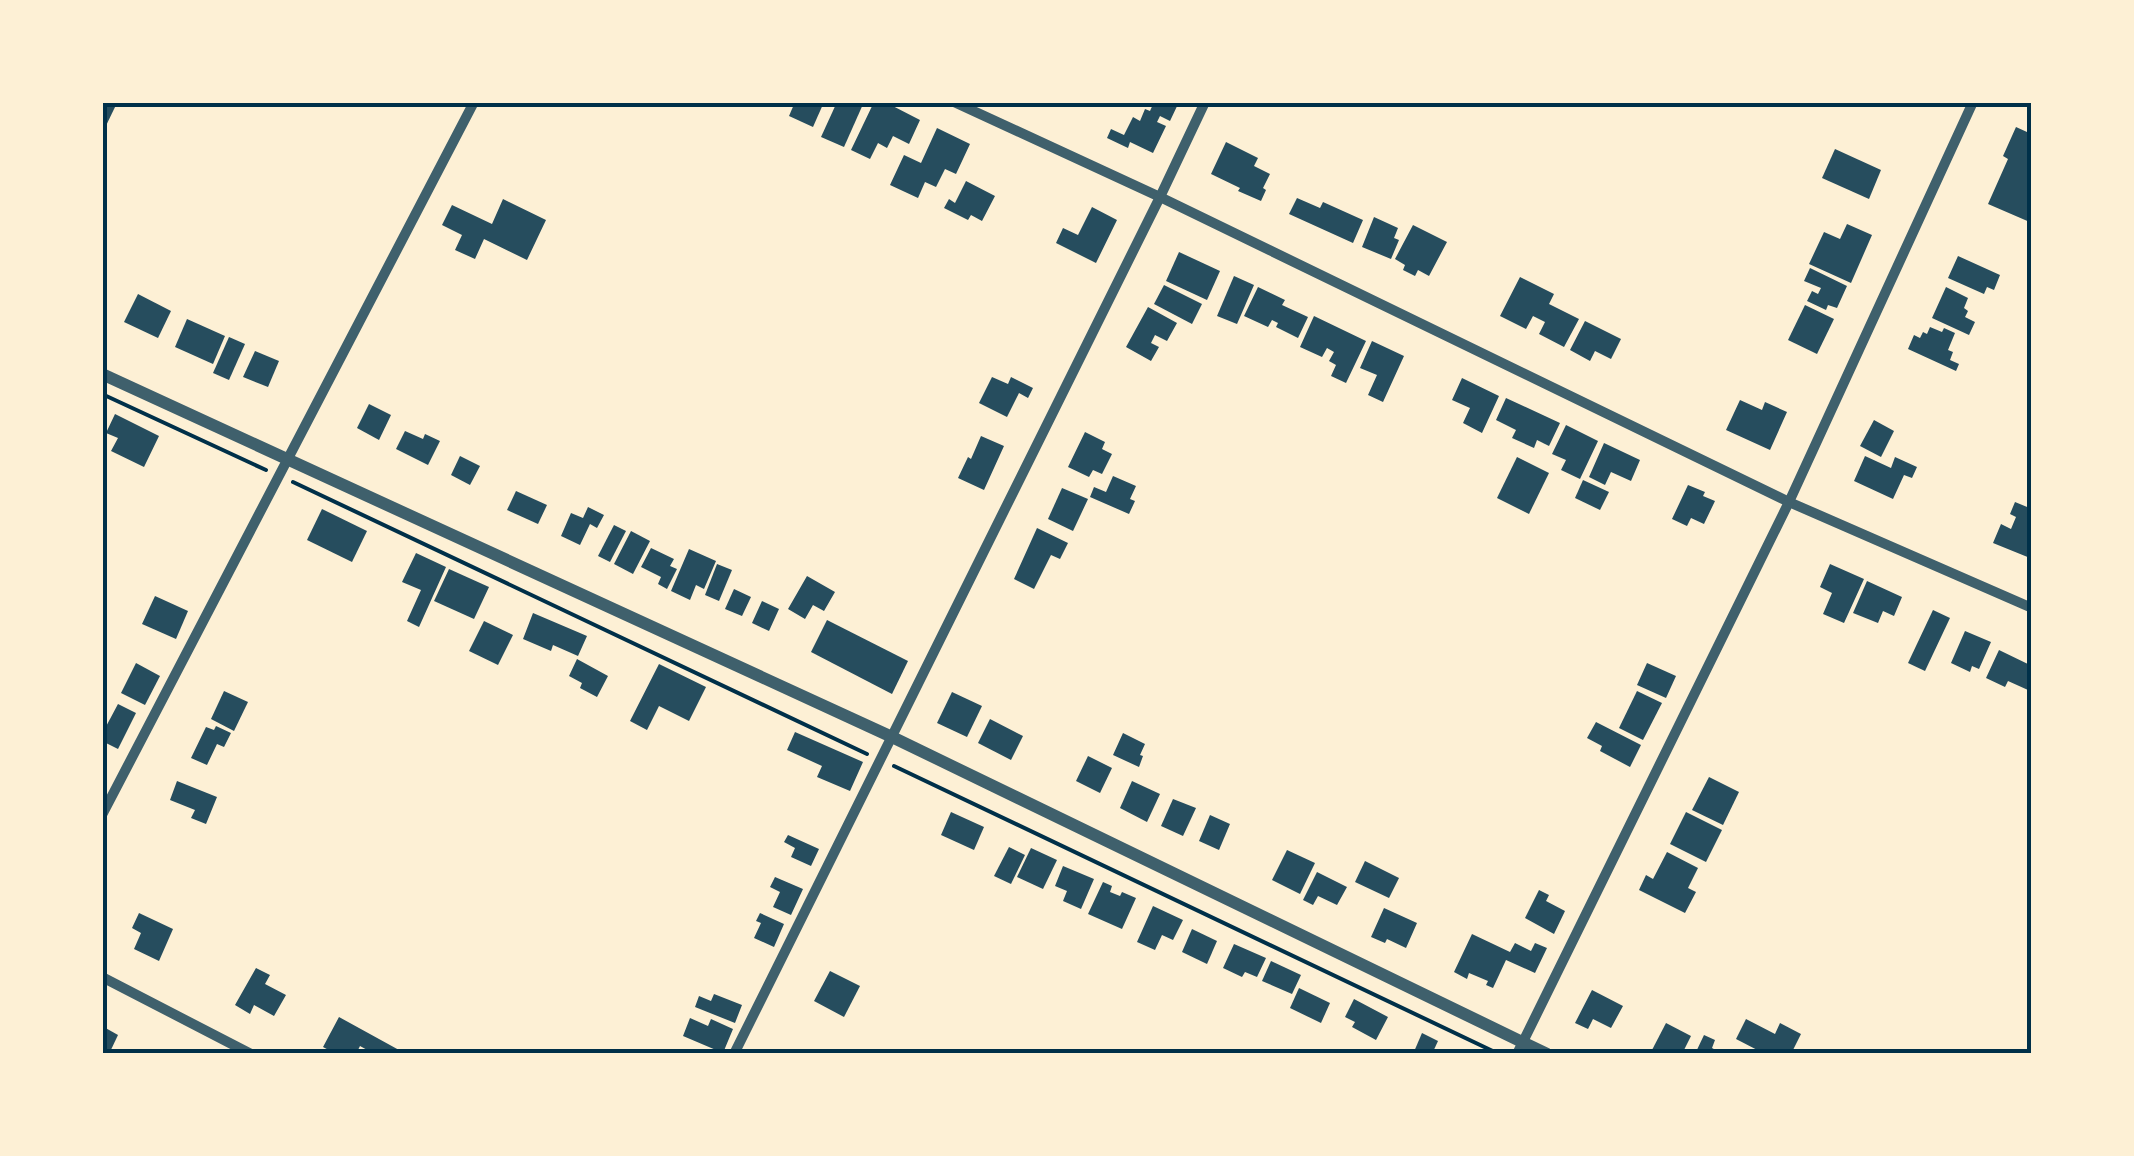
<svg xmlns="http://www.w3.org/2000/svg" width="2134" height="1156" font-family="Overpass,sans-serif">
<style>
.building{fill:#264d5e}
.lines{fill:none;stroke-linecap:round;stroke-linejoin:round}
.path{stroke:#003049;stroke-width:4}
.minor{stroke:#3f606c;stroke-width:10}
.tertiary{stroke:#3f606c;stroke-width:12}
.neatline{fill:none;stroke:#003049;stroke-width:4}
</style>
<rect width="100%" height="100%" fill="#fdf0d5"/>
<g class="building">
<polygon points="102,102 116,105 102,134"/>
<polygon points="795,102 824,102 813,127 789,116"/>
<polygon points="837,102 864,102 844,147 821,137"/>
<polygon points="874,102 885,102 920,120 909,144 893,136 887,148 878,143 870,159 851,150"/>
<polygon points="1154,102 1179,102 1170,121 1160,116 1157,122 1166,126 1153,153 1130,142 1128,148 1107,138 1111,129 1124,135 1133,117 1140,121 1145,109 1150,111"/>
<polygon points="2032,121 2032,186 2029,192 2032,193 2032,223 1988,204 2008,159 2003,156 2016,127 2027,132"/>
<polygon points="937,128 970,144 956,174 945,169 936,187 925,182 918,198 890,185 904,155 921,163"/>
<polygon points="1226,142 1258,158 1254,166 1270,174 1263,188 1266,190 1261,201 1238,191 1240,188 1211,174"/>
<polygon points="1835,149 1881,170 1869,199 1822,178"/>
<polygon points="966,181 995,196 982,221 971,215 968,220 944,208 949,199 955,203"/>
<polygon points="1297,198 1320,208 1323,202 1363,220 1353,243 1289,214"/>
<polygon points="503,199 546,220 527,260 484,239 475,259 455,250 462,235 442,225 452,205 492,224"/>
<polygon points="1092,207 1117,220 1096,263 1056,243 1063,228 1078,235"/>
<polygon points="1374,217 1398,228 1394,238 1399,240 1391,259 1362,247"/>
<polygon points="1847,224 1872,235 1851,283 1809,264 1824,232 1840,239"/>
<polygon points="1413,225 1447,242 1429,276 1418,270 1415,276 1403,270 1405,265 1395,259"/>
<polygon points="1179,252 1220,271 1207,300 1166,281"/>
<polygon points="1958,256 2000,275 1994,290 1987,287 1984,294 1948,278"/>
<polygon points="1810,268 1847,286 1837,308 1828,305 1826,310 1807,301 1812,291 1818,294 1821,288 1804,281"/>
<polygon points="1234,276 1254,285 1237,324 1217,316"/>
<polygon points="1520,277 1554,294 1549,304 1579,319 1564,347 1539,334 1545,322 1533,316 1526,329 1500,316"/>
<polygon points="1164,285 1202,304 1192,324 1154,304"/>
<polygon points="1258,287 1285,300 1282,305 1308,317 1298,338 1276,327 1278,323 1272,320 1268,327 1244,316"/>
<polygon points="1946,287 1968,298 1964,308 1968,311 1965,317 1975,322 1969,335 1932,318"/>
<polygon points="138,294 171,311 158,338 124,322"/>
<polygon points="1805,305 1834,319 1817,354 1788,340"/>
<polygon points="1148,307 1177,323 1167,341 1155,335 1151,343 1159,347 1151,361 1126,347"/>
<polygon points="1314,316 1366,341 1346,383 1331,376 1336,365 1329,361 1334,352 1327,348 1322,357 1300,347"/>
<polygon points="187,319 225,336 213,364 175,347"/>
<polygon points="1585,321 1621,339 1611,359 1595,351 1590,361 1570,350"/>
<polygon points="1930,327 1942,332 1944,328 1955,333 1948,350 1953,352 1950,360 1959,364 1956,371 1908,349 1914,335 1920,338 1923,332 1927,334"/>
<polygon points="229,337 245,344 229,380 213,373"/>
<polygon points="1372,341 1404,356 1383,402 1368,395 1377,375 1360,368"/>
<polygon points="255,351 279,361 268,387 243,377"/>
<polygon points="992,377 1008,384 1011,377 1033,388 1028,398 1019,393 1007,417 979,403"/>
<polygon points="1462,378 1499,396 1482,433 1463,423 1470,408 1452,400"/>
<polygon points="1506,398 1560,423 1549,446 1537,440 1534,448 1512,438 1516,430 1496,420"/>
<polygon points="1740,400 1762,410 1765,402 1787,412 1770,450 1726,430"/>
<polygon points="369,404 391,415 379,440 357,428"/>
<polygon points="115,414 159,436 144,467 111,451 118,438 106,433"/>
<polygon points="1874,420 1894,431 1881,457 1860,446"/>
<polygon points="1566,425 1598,441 1580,479 1561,470 1566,460 1552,454"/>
<polygon points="405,431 423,439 425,434 440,441 428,465 396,449"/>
<polygon points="1085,432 1105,442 1102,449 1112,454 1102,474 1093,470 1089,477 1068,467"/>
<polygon points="981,436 1004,446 984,490 958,478 968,457 971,459"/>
<polygon points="1604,443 1640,460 1631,481 1611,472 1605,485 1589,477"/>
<polygon points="460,456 480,466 470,485 451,475"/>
<polygon points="1865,456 1891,468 1895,457 1917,467 1912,478 1904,475 1893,499 1854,481"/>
<polygon points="1517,457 1549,473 1529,514 1497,498"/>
<polygon points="1113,476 1136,486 1130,499 1135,501 1129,514 1090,497 1094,487 1106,492"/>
<polygon points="1583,480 1609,492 1600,510 1575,498"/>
<polygon points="1688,485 1705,492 1703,496 1715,501 1704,524 1691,518 1687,526 1672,519"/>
<polygon points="1062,488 1088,499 1073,531 1048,519"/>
<polygon points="516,491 547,505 538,524 507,510"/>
<polygon points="2015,502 2032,509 2030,558 1993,543 2001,524 2011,529 2016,517 2010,514"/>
<polygon points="588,507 604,515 597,528 590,524 580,545 561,536 571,513 583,518"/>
<polygon points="322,509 367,531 352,562 307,540"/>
<polygon points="614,525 626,531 610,562 598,556"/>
<polygon points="1037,528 1068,543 1060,559 1051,555 1034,589 1014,579"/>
<polygon points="631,531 650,541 633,574 614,564"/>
<polygon points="651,548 674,559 670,566 677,569 667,589 658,584 661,577 641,567"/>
<polygon points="689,549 716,561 704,589 696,585 690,600 671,591"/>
<polygon points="416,553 446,567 419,627 407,621 421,590 402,582"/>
<polygon points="717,564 732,570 719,601 705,595"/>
<polygon points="1830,564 1864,579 1844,623 1823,614 1832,593 1820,587"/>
<polygon points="449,569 489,587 474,619 434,601"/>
<polygon points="807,576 835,592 824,611 813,605 805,619 788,609"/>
<polygon points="1867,581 1902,597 1894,616 1883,611 1878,623 1853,613"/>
<polygon points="734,589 751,597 742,616 725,609"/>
<polygon points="155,596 188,611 176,639 142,624"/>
<polygon points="762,601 779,609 769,631 752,623"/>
<polygon points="1933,610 1950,618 1925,671 1908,663"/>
<polygon points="533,613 587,636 578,656 553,645 551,651 523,639"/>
<polygon points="827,620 908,661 892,694 811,652"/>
<polygon points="484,621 513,635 498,665 469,651"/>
<polygon points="1965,631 1991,642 1979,669 1972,666 1970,672 1951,663"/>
<polygon points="1999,650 2032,666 2032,683 2028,690 2008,681 2005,687 1986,678"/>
<polygon points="577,659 608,676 597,697 580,688 582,683 569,676"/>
<polygon points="136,663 160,676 145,705 121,693"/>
<polygon points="1647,663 1676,676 1666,698 1637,685"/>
<polygon points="659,664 706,687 689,721 659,706 647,730 630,721"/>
<polygon points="224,691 248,702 234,731 211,719"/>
<polygon points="1637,691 1662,703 1643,740 1619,728"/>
<polygon points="952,692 982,706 967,737 937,723"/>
<polygon points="118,704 136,713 118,749 102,741 102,734"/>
<polygon points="990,719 1023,736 1011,760 978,743"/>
<polygon points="1596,722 1641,745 1630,767 1600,751 1602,746 1587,738"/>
<polygon points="216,726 231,733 224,747 217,744 207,765 191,758 206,727 214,730"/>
<polygon points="795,732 863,762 850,791 817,777 822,766 787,750"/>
<polygon points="1123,733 1145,744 1140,755 1143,756 1139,767 1113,755"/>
<polygon points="1088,756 1112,768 1100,793 1076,781"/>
<polygon points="1709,777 1739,792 1723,825 1692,810"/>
<polygon points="177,781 217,797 206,824 191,818 195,810 170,800"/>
<polygon points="1132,781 1160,794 1147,822 1120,808"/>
<polygon points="1173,799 1196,808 1183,836 1161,826"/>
<polygon points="951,812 984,827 974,850 941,835"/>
<polygon points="1686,812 1722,830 1706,862 1670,844"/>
<polygon points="1210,815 1230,824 1219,850 1199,841"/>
<polygon points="788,835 819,849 811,866 791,857 795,848 784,842"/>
<polygon points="1009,847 1025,855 1011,884 994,876"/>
<polygon points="1031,848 1057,860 1043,889 1017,877"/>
<polygon points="1287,850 1315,863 1300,894 1272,880"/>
<polygon points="1667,852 1698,868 1688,888 1696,892 1685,913 1639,890 1646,875 1653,879"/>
<polygon points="1365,861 1399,878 1389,898 1355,882"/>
<polygon points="1063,866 1094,879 1081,909 1063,901 1067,891 1055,886"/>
<polygon points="1317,872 1347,887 1337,905 1318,896 1313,905 1303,900"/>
<polygon points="775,877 803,889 791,915 773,907 780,892 770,887"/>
<polygon points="1103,882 1112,886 1110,892 1120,896 1122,892 1136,898 1122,929 1088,914"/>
<polygon points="1539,890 1549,895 1546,901 1565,911 1554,934 1525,918"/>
<polygon points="1153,906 1183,920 1173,940 1162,935 1155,950 1137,942"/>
<polygon points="1384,908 1417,923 1406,948 1387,939 1385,943 1371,937"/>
<polygon points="139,913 173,929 159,961 134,949 141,933 132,928"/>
<polygon points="760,913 784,924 774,947 754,938 761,923 756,921"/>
<polygon points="1192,929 1217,941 1207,964 1182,952"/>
<polygon points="1472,934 1510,952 1515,943 1531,951 1535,943 1547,948 1535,973 1506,960 1493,988 1486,985 1488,981 1469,973 1467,979 1454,972"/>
<polygon points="1234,944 1266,958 1257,977 1245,972 1242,977 1223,968"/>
<polygon points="1271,961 1301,975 1292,994 1262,981"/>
<polygon points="256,968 270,975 265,984 286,995 274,1016 254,1005 250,1014 235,1005"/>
<polygon points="830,971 860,986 844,1017 814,1001"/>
<polygon points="1299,988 1330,1003 1321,1023 1290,1008"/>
<polygon points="1592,990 1623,1006 1611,1028 1593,1019 1588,1029 1575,1023"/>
<polygon points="714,994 742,1005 735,1023 695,1007 699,996 711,1001"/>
<polygon points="1354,999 1388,1017 1376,1040 1352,1027 1355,1022 1345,1017"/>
<polygon points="339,1017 399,1050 397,1054 368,1054 369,1051 360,1046 356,1054 336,1054 323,1047"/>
<polygon points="690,1018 708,1026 711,1019 733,1029 723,1053 683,1036"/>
<polygon points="1746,1019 1775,1034 1780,1023 1801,1034 1791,1054 1765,1054 1736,1039"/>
<polygon points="1666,1023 1691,1036 1682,1054 1660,1054 1652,1050"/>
<polygon points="102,1026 118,1035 109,1054 102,1054"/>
<polygon points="1422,1033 1438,1041 1432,1054 1413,1054"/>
<polygon points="1704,1035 1715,1040 1712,1048 1723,1054 1695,1054"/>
</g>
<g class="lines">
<g class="path">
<polyline points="102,394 266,470"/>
<polyline points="293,482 867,754"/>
<polyline points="894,766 1499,1054"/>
</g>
<g class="minor">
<polyline points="954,102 1160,197 1789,502 2032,608"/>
<polyline points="102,815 474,102"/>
<polyline points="102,977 251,1054"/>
<polyline points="734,1054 1160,197 1205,102"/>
<polyline points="1517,1054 1789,502 1973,102"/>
</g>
<polyline class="tertiary" points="102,374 892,737 1547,1054"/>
</g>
<rect width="2134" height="1156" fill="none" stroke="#fdf0d5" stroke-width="210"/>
<rect x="105" y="105" width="1924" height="946" class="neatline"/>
</svg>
